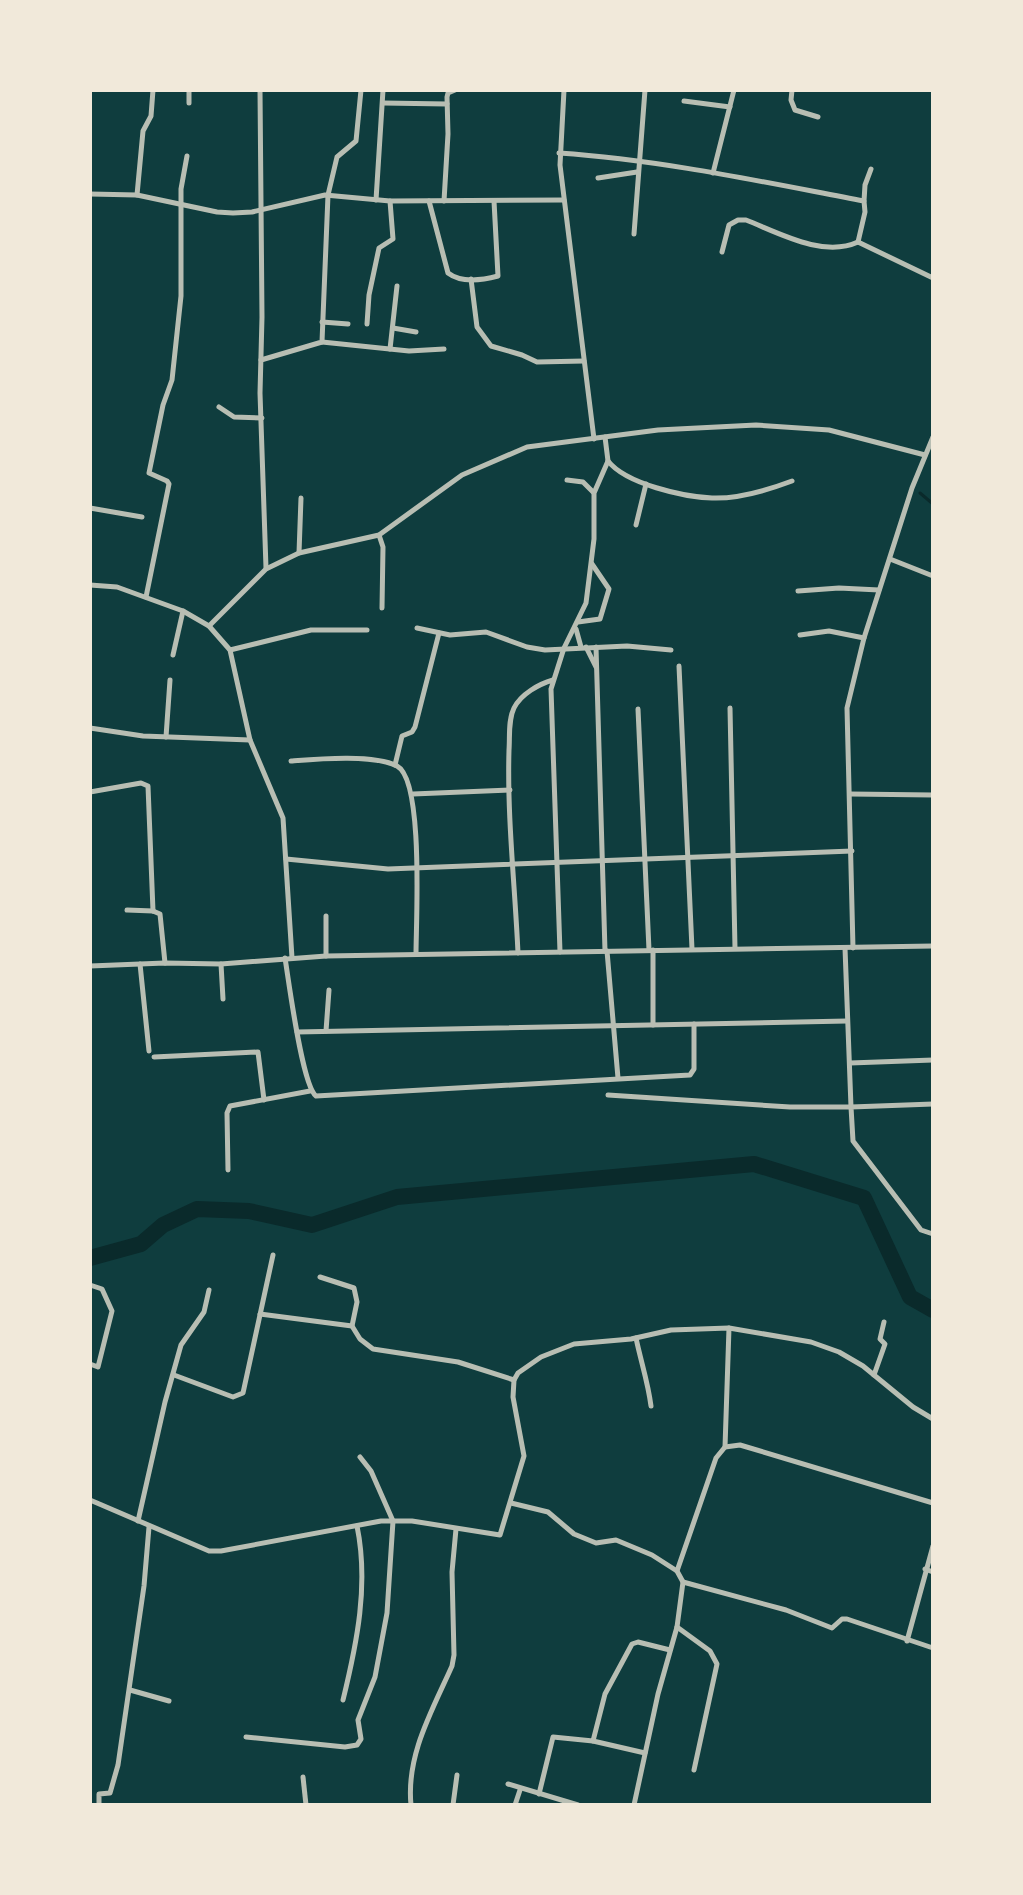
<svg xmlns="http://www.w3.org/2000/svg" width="1023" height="1895" font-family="'DejaVu Sans',sans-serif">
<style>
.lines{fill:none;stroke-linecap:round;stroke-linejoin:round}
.stream{stroke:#0a2a2b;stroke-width:3}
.river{stroke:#0a2a2b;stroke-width:16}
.minor{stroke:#b8beb3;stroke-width:5}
</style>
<rect width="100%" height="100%" fill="#0f3d3e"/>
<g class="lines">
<polyline class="stream" points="920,493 933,504"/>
<polyline class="river" points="90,1258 141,1244 163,1225 197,1209 249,1211 312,1225 397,1197 754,1164 864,1198 910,1297 933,1310"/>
<g class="minor">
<polyline points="260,90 262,317 260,393 266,568"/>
<polyline points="564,90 560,165 594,439"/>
<polyline points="792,90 791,100 795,110 818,117"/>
<polyline points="684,101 730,107"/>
<polyline points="189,103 189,90"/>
<polyline points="383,103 447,104"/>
<path d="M559,153C662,160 763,182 864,201L865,212L858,242"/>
<polyline points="713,173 734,90"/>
<polyline points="598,178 637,172"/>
<polyline points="90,194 137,195 217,212 233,213 252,212 325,195 390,201 564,200"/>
<polyline points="137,195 143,131 151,116 153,90"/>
<polyline points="376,200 383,90"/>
<path d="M429,201L448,273C461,283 483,280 498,276L494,201"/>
<polyline points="444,201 448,134 447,97 448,93 455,90"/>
<polyline points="864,201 865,185 871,169"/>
<polyline points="634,234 645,90"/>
<polyline points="858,242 933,278"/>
<path d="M722,252L729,225L738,220H746C779,233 823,258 858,242"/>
<polyline points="471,279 477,327 491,346 522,355 537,362 584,361"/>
<polyline points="322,322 348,324"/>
<polyline points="367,324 369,295 379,248 393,239 390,201"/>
<polyline points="393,328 416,332"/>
<polyline points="322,342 409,351 444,349"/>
<polyline points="390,349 397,286"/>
<polyline points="261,360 322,342 328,195 337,157 356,141 361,90"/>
<polyline points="219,407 234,417 262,418"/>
<path d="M608,461C626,484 684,497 712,498C738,499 768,490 792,481"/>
<polyline points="567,480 583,482 593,492"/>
<polyline points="90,508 142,517"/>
<polyline points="636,525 646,484"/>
<polyline points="379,535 383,547 382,608"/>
<polyline points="299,553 301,498"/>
<polyline points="890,559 933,576"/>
<polyline points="90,585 117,587 183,611 209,626 230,650 250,740 283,818 292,958"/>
<polyline points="798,591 839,588 879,590"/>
<polyline points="146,597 169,484 167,481 149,473 163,405 172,380 181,296 181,189 187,156"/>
<polyline points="578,622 600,619 609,589 592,564"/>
<polyline points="209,626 266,569 299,553 379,535 462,475 527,447 658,430 756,425 829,430 925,455"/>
<polyline points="417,628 450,635 486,632 527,647 545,650 627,646 671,650"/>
<polyline points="576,629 581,647"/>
<polyline points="800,635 829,631 864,638"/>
<polyline points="586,647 596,667"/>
<polyline points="596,647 605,951"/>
<polyline points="230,650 311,630 367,630"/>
<polyline points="173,655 183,611"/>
<polyline points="679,666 692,949"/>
<polyline points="730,708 735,948"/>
<polyline points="638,709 649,950"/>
<polyline points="90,728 143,736 250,740"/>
<polyline points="166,737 170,680"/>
<path d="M291,761C317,759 374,754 397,766C424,780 416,922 416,954"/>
<polyline points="395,765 402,736 412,732 415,727 439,633"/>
<polyline points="90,792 141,783 148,786 153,911"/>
<polyline points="413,794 510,790"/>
<polyline points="850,794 933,795"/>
<polyline points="286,859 388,869 852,851"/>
<polyline points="127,910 153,911"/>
<polyline points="153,911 160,914 165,963"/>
<polyline points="326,916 326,956"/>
<polyline points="853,948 847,708 864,638 912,488 933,437"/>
<polyline points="653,950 653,1025"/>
<polyline points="607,951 618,1078"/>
<polyline points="560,952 551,689 564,648 586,603 594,539 594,493 608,461 605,437"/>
<path d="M518,953C515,886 507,817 509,750C510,737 508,720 514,708C521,694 539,684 553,680"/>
<path d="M285,958C289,982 302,1085 316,1096L690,1075L694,1069V1024"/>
<polyline points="140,964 149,1051"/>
<polyline points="221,964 223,999"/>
<polyline points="90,966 165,963 221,964 326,956 933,946"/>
<polyline points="326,1031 329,990"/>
<polyline points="297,1032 847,1021"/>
<polyline points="154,1057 258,1052 264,1100"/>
<polyline points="850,1063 933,1060"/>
<polyline points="608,1095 790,1107 851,1107 845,948"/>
<polyline points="933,1104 851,1107 853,1141 921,1230 933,1234"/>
<polyline points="228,1170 227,1113 230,1106 310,1091"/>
<polyline points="320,1277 354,1288 357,1302 352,1326 360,1339 373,1349 458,1362 514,1380"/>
<polyline points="90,1285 102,1289 112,1311 98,1367 90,1364"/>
<polyline points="260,1314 352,1326"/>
<path d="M636,1338C641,1362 648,1382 651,1406"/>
<polyline points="174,1375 233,1397 243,1393 273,1255"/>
<polyline points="874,1375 885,1344 880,1339 884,1322"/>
<polyline points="725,1447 740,1445 933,1503"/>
<polyline points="90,1500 209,1551 221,1551 381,1521 412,1521 500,1535 524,1456 513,1397 514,1380 518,1373 541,1357 574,1344 631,1339 671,1330 729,1328 811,1342 839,1352 863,1366 913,1407 933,1419"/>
<polyline points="511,1503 548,1512 574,1534 596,1543 616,1540 652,1555 677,1571 683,1582 677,1627 658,1694 634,1805"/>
<polyline points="138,1521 165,1402 181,1345 204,1312 209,1290"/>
<polyline points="925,1569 933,1572"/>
<polyline points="677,1571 716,1458 725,1447 729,1328"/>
<polyline points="683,1582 786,1610 832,1628 842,1619 847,1619 933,1648"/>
<polyline points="677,1627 710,1651 717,1664 694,1770"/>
<polyline points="907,1641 933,1546"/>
<polyline points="130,1690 169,1701"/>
<path d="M343,1700C357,1643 369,1584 357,1526"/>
<polyline points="246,1737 345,1747 357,1745 361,1739 358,1720 375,1677 387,1613 393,1521 371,1471 360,1457"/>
<polyline points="593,1741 645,1753"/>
<polyline points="303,1777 306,1805"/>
<polyline points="508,1784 578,1805"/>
<polyline points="539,1794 553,1737 593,1741 605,1694 632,1644 638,1642 670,1650"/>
<polyline points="99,1805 99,1794 110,1793 118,1765 144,1586 149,1527"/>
<path d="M411,1805C406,1755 432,1711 452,1666L454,1655L452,1572L456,1529"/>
<polyline points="453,1805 457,1775"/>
<polyline points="515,1805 520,1790"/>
</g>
</g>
<rect width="1023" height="1895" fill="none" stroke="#f1e9da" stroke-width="184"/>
</svg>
